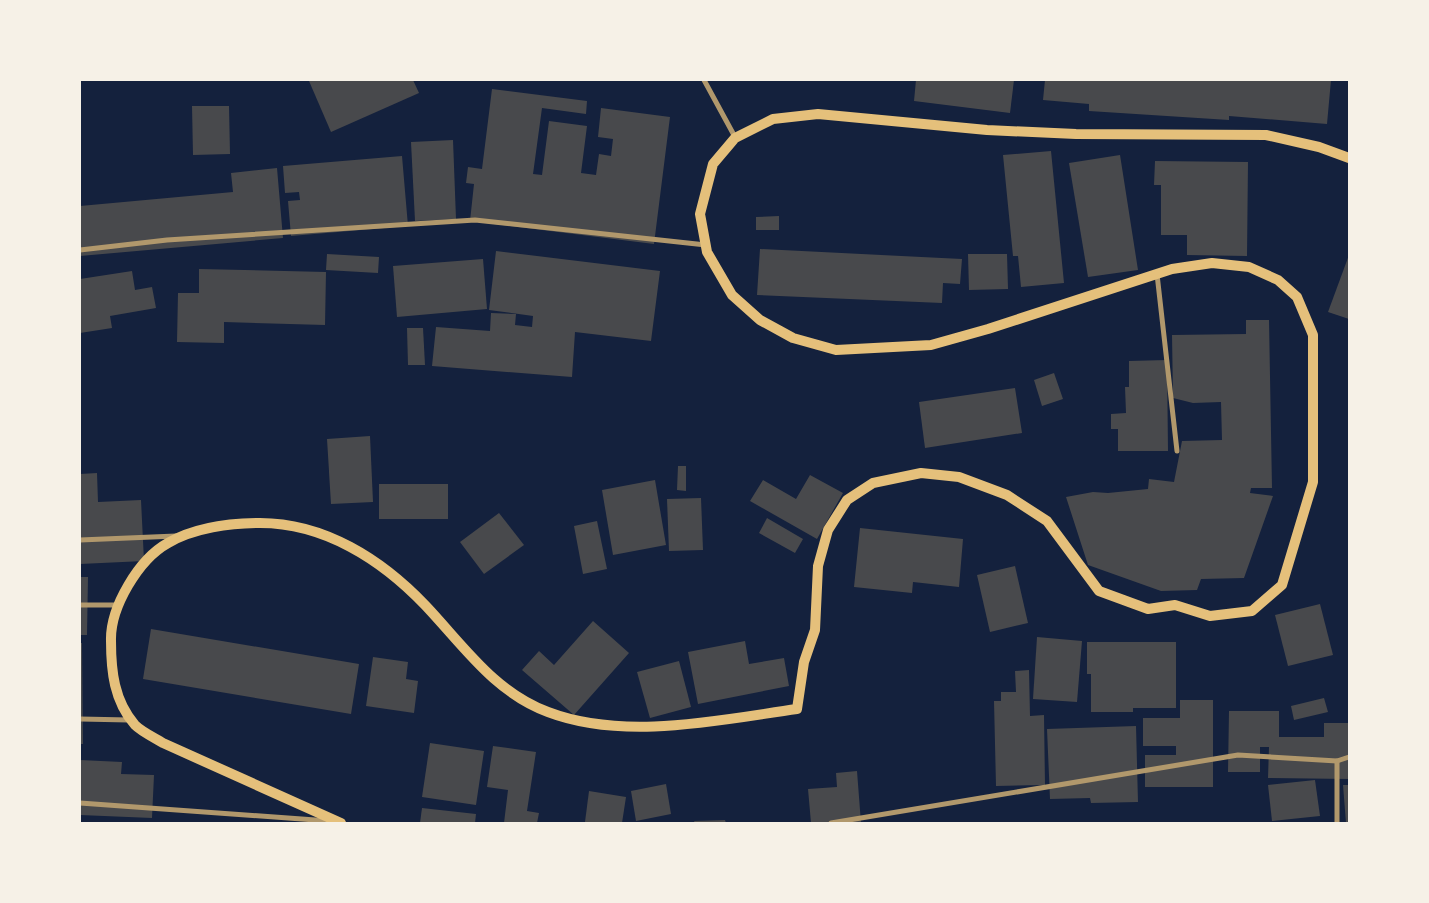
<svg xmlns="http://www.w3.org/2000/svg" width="1429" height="903" font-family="Inter,sans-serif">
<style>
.building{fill:#48494c}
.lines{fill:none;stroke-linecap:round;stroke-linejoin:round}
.minor{stroke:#b1986c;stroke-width:5}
.secondary{stroke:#e5c07b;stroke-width:10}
</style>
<rect width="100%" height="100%" fill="#14213d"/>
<g class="building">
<polygon points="311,80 413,80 419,93 331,132 309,81"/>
<polygon points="916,80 1014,80 1010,113 914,101"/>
<polygon points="1045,80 1331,80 1327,124 1229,116 1229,120 1089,111 1089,104 1043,100"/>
<polygon points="492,89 587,101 586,114 542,108 533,174 542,175 549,121 587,126 581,173 596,175 599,154 611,156 613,139 598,137 601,108 670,117 654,244 470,221 474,184 466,183 468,167 482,169"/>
<polygon points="192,106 229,106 230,154 193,155"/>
<polygon points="453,140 456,219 415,221 411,142"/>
<polygon points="1051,151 1064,283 1021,287 1018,256 1013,256 1003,155"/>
<polygon points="1120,155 1138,270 1088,277 1069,163"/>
<polygon points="402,156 408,226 291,236 288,201 300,200 299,192 285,193 283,166"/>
<polygon points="1155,161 1248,162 1247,256 1187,255 1187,235 1161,235 1161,185 1154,185"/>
<polygon points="277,168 283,238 80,256 80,206 233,192 231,173"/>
<polygon points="779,216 779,230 756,230 756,217"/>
<polygon points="760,249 962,259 960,284 943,283 942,303 757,295"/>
<polygon points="496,251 660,271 651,341 575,332 572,377 432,366 436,327 490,331 491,313 516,314 515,325 532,327 533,316 489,310"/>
<polygon points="327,254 379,257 378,273 326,270"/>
<polygon points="968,254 1007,254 1008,289 969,290"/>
<polygon points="1349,255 1349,319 1328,312"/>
<polygon points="483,259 487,309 397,317 393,266"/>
<polygon points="199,269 326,272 325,325 224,322 224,343 177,342 178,293 199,293"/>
<polygon points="132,271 135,290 152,287 156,308 110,316 112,328 80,333 80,279"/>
<polygon points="1246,320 1269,320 1272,488 1251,488 1250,493 1273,496 1244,578 1201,579 1197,590 1161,591 1088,565 1066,497 1093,492 1108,493 1148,489 1149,479 1174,482 1182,441 1222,440 1221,402 1193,403 1173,398 1172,335 1246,334"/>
<polygon points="407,328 423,328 425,365 408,365"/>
<polygon points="1167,360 1168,451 1118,451 1118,429 1111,429 1111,414 1126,413 1125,387 1129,387 1129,361"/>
<polygon points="1054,373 1063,399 1042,406 1034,380"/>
<polygon points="1015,388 1022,433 925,448 919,402"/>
<polygon points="370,436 373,502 331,504 327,439"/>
<polygon points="678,466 686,466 686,491 677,490"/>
<polygon points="97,473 98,502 141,500 144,561 80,564 80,474"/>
<polygon points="810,475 843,493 817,539 750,501 763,480 796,499"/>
<polygon points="655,480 666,545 613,555 602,490"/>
<rect x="379" y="484" width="69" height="35"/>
<polygon points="701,498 703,550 669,551 667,499"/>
<polygon points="499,513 524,545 484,574 460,542"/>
<polygon points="767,518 803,539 795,553 759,533"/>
<polygon points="597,521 607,569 583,574 574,526"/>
<polygon points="860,528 963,539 959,587 913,582 912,593 854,587"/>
<polygon points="1015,566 1028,623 990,632 977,575"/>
<polygon points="80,577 88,577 87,635 80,635"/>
<polygon points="1320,604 1333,655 1288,666 1275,615"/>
<polygon points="593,621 629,653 574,715 522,670 539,651 554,665"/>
<polygon points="151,629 359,664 351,714 143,679"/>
<polygon points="1037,637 1082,641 1077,702 1033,699"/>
<polygon points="745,641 749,664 784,658 789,686 698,704 688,652"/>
<polygon points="1087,642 1176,642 1176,708 1133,708 1133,712 1091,712 1091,674 1087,674"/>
<polygon points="80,643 82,643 83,744 80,744"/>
<polygon points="373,657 408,662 406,679 418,681 414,713 366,706"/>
<polygon points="679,661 691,707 650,718 637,672"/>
<polygon points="1029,670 1030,716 1044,715 1045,785 996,786 994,701 1001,701 1001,692 1016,692 1015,671"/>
<polygon points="1324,698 1328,712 1294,720 1291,706"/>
<polygon points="1180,700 1213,700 1213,787 1145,787 1145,755 1176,755 1176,746 1143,746 1143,718 1180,718"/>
<polygon points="1229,711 1279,711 1279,737 1324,737 1324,723 1349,723 1349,779 1268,778 1269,747 1260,747 1260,772 1228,772"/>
<polygon points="1136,726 1138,802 1091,803 1090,798 1050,799 1047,729"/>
<polygon points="430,743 484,751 476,805 422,797"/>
<polygon points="493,746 536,752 527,811 539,813 537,823 504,823 508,790 487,787"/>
<polygon points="80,760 122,762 121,774 154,775 152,818 80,815"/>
<polygon points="857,771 861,823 811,823 808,789 837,787 836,773"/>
<polygon points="1315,780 1320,816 1272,821 1268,785"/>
<polygon points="666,784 671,814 636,821 631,791"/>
<polygon points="1343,785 1349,785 1349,823 1346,823"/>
<polygon points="589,791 626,797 622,823 585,822"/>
<polygon points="422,808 476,814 475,823 420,823"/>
<polygon points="725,820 726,823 695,823 694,821"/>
</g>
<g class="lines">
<g class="minor">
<polyline points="704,80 735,137"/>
<polyline points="80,250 167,240 475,220 706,245"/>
<polyline points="1157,274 1177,451"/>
<polyline points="80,540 176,536"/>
<polyline points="80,605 120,605"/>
<polyline points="80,719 129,720"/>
<polyline points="80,803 329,821"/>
<polyline points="831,823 1238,755 1337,761 1349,757"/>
<polyline points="1337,823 1337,761"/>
</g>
<path class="secondary" d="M341,823L163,743C155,738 142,732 135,725C114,701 111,671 111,641C110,607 139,559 168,543C194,528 230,523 260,523C324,523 381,559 425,605C463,645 494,692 548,712C624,741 719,720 797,709L804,662L815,630L818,566L828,530L847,500L873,483L921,473L959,477L1007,495L1047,521L1099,591L1148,609L1175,605L1210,616L1252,611L1282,585L1313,482V335L1297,297L1278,280L1249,267L1212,263L1172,269L988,329L931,345L836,350L793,338L760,320L732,295L707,252L700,214L713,164L735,138L773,119L818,114L987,130L1076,134L1266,135L1319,147L1349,158"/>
</g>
<rect width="1429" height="903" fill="none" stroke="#f6f1e7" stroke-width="162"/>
</svg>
